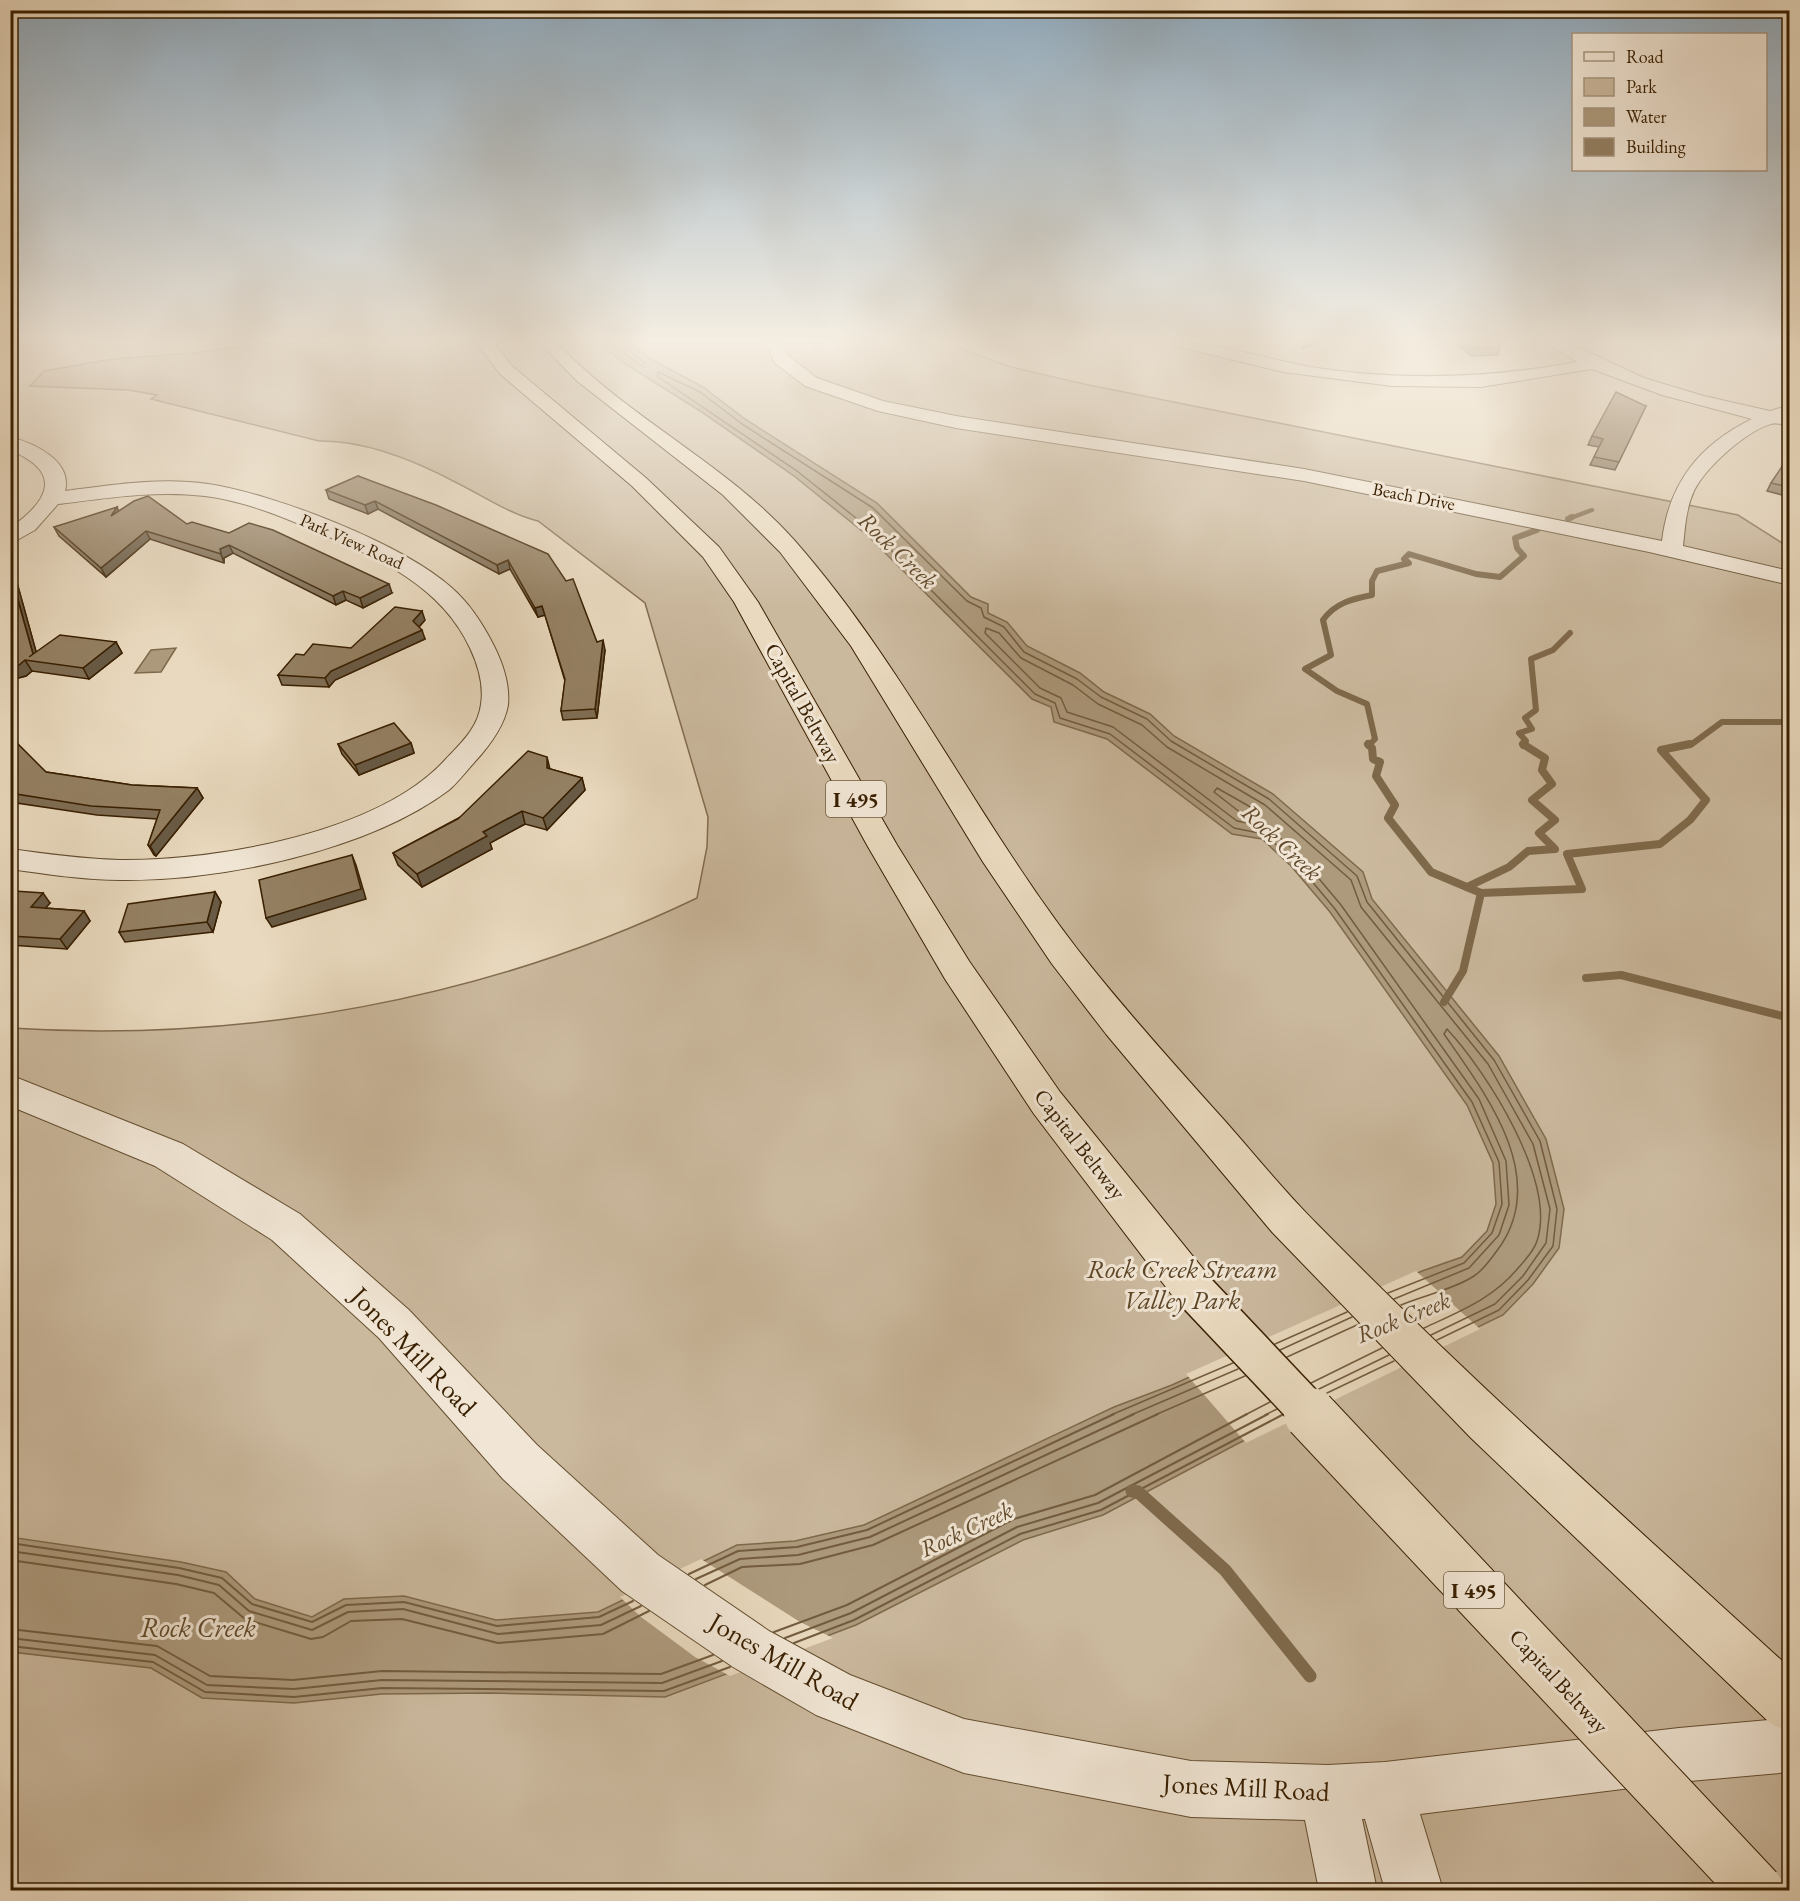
<svg xmlns="http://www.w3.org/2000/svg" width="1800" height="1901" font-family="'EB Garamond',serif">
<style>
.green{fill:#cbb99e;stroke:#826c4f;stroke-width:1.5}
.water{fill:#ad9a7d;stroke:#7e694b;stroke-width:1.5}
.pier{fill:#e9d9be}
.lines{fill:none;stroke-linecap:round;stroke-linejoin:round}
.shore-far1{stroke:#725c3e;stroke-width:1.5}
.shore{stroke:#725c3e;stroke-width:2}
.stream-far3{stroke:#7e694b;stroke-width:4.5}
.stream-far2{stroke:#7e694b;stroke-width:6}
.stream-far1{stroke:#7e694b;stroke-width:8}
.stream{stroke:#7e694b;stroke-width:13}
.minor-casing{stroke:#644e30;stroke-width:2}
.highway-casing{stroke:#381f00;stroke-width:2}
.minor{fill:#f1e6d5;fill-rule:evenodd}
.highway{fill:#e9d9be;fill-rule:evenodd}
.highway-bridge-far1-casing{stroke:#381f00;stroke-width:43;stroke-linecap:butt}
.highway-bridge-casing{stroke:#381f00;stroke-width:54;stroke-linecap:butt}
.highway-bridge-far1{stroke:#e9d9be;stroke-width:40}
.highway-bridge{stroke:#e9d9be;stroke-width:52}
.wall{fill:#7f6e55;stroke:#381f00;stroke-width:1.5}
.shaded-wall{fill:#685a45;stroke:#381f00;stroke-width:1.5}
.building{fill:#948063;stroke:#381f00;stroke-width:1.5}
.labels{text-anchor:middle;dominant-baseline:central;stroke-width:6;stroke-linejoin:round;paint-order:stroke}
.far-street-label{font-size:18px;fill:#381f00;stroke:#f1e6d5}
.shield{fill:#f1e6d5;stroke:#705b40;stroke-width:1.5}
.shield-label{font-size:21px;font-weight:bold;fill:#381f00}
.street-label{font-size:22px;fill:#381f00;stroke:#f1e6d5}
.water-label{font-size:24px;font-style:italic;fill:#614a2c;stroke:#f1e6d5}
.near-park-label{font-size:27px;font-style:italic;fill:#5d4628;stroke:#f1e6d5}
.near-street-label{font-size:27px;fill:#381f00;stroke:#f1e6d5}
.near-water-label{font-size:28px;font-style:italic;fill:#614a2c;stroke:#f1e6d5}
</style>
<rect width="100%" height="100%" fill="#e9d9be"/>
<filter id="stains"><feTurbulence type="fractalNoise" baseFrequency=".00333" numOctaves="4"/><feColorMatrix values="0 0 0 0 .2 0 0 0 0 .09 0 0 0 0 .02 0 0 0 .5 -.17"/></filter>
<radialGradient id="worn" r=".72"><stop offset=".6" stop-color="#630" stop-opacity="0"/><stop offset="1" stop-color="#630" stop-opacity=".3"/></radialGradient>
<path class="green" d="M274,342H962L956,347L1011,367L1084,384L1738,515L1790,548L1789,1890H11L10,1028C244,1043 485,1000 697,898L707,847L708,817L645,603L538,521C510,514 485,497 459,484C418,462 366,440 319,441L151,399L157,395L128,390L30,386L44,371L113,359L203,352Z"/>
<g class="water">
<polygon points="598,342 629,342 649,358 703,387 745,419 877,503 971,597 988,604 988,613 1007,622 1027,646 1080,673 1104,692 1150,714 1174,736 1273,794 1363,872 1372,899 1499,1056 1546,1139 1564,1209 1559,1248 1533,1284 1503,1315 1237,1444 1103,1515 1023,1540 856,1625 665,1697 491,1693 382,1694 294,1703 202,1698 151,1668 11,1652 10,1537 181,1562 226,1572 255,1599 312,1617 344,1599 404,1596 496,1620 598,1612 737,1545 795,1541 864,1525 1114,1407 1172,1385 1422,1271 1462,1257 1487,1231 1496,1204 1493,1163 1467,1105 1330,912 1291,866 1262,839 1232,834 1107,739 1054,722 1051,707 1032,699 867,535 794,476 700,411 622,362"/>
<polygon points="176,648 161,672 135,673 151,650"/>
</g>
<g class="pier">
<polygon points="1416,1271 1480,1329 1246,1443 1186,1374"/>
<polygon points="701,1559 800,1622 833,1638 730,1676 695,1657 641,1617 620,1597"/>
</g>
<g class="lines">
<g class="shore-far1">
<polyline points="608,342 645,368 645,363 627,349 626,342"/>
<polygon points="1217,788 1254,809 1255,813 1241,813 1214,792"/>
<polyline points="1388,1293 1464,1263 1492,1233 1502,1204 1499,1162 1472,1102 1335,909 1295,861 1264,834 1234,828 1110,734 1060,718 1055,703 1035,694 871,530 797,471 658,377 658,372 700,392 742,424 873,508 967,601 981,608 984,617 1004,627 1024,652 1077,679 1101,697 1147,719 1171,741 1269,799 1357,876 1367,902 1494,1060 1540,1141 1557,1209 1553,1246 1528,1280 1499,1310 1437,1340"/>
<polyline points="1394,1299 1469,1268 1499,1235 1509,1205 1506,1161 1479,1099 1341,905 1300,856 1268,827 1237,821 1113,727 1067,712 1061,698 1040,688 985,633 986,628 999,633 1021,658 1073,685 1098,704 1142,725 1167,747 1265,805 1351,880 1361,907 1488,1064 1533,1144 1550,1209 1546,1243 1523,1276 1495,1304 1431,1335"/>
<path d="M1401,1305C1425,1295 1452,1290 1474,1276C1485,1269 1493,1256 1501,1245C1548,1174 1485,1093 1444,1034L1447,1029C1486,1071 1557,1181 1537,1241C1534,1251 1525,1260 1519,1267C1493,1299 1460,1311 1424,1328"/>
<polyline points="1275,1344 1347,1312"/>
<polyline points="1280,1350 1352,1317"/>
<polyline points="1287,1357 1359,1324"/>
<polyline points="1311,1383 1382,1348"/>
<polyline points="1319,1389 1389,1355"/>
<polyline points="1327,1393 1394,1361"/>
<polyline points="1111,1415 1233,1363"/>
<polyline points="1131,1415 1238,1369"/>
<polyline points="1155,1415 1245,1376"/>
<polyline points="1245,1415 1270,1402"/>
<polyline points="1265,1415 1277,1409"/>
</g>
<g class="shore">
<polyline points="10,1543 179,1568 222,1578 252,1604 312,1622 346,1605 404,1602 497,1626 599,1617 633,1601"/>
<polyline points="10,1551 178,1575 219,1585 249,1611 312,1630 348,1612 403,1609 498,1634 601,1625 641,1606"/>
<polyline points="10,1560 176,1584 214,1593 245,1619 311,1639 323,1637 351,1621 402,1619 498,1643 603,1634 649,1611"/>
<polyline points="689,1574 738,1551 797,1547 867,1530 1114,1414"/>
<polyline points="696,1579 740,1559 798,1555 870,1537 1134,1414"/>
<polyline points="705,1585 742,1567 800,1564 873,1545 1158,1414"/>
<polyline points="10,1629 157,1646 210,1676 293,1680 382,1671 661,1674 713,1655"/>
<polyline points="774,1632 847,1605 1014,1519 1095,1495 1247,1414"/>
<polyline points="10,1638 155,1655 207,1685 294,1689 382,1680 662,1683 722,1661"/>
<polyline points="785,1638 851,1613 1017,1527 1098,1503 1268,1414"/>
<polyline points="794,1643 854,1620 1020,1534 1101,1510 1282,1415"/>
<polyline points="10,1646 153,1662 205,1692 294,1697 382,1688 664,1691 730,1667"/>
</g>
<polyline class="stream-far3" points="1568,519 1592,510"/>
<g class="stream-far2">
<polyline points="1568,519 1572,517"/>
<path d="M1368,746L1375,739L1367,704L1337,691L1305,669L1331,655L1323,620C1335,603 1352,599 1372,595V581L1377,571L1409,563L1404,559L1409,554L1476,574L1500,577L1524,556L1517,548L1515,538L1537,530"/>
<polyline points="1523,746 1526,741 1519,733 1532,729 1525,718 1536,710 1531,659 1553,650 1570,633"/>
<polyline points="1683,746 1692,744 1722,722 1790,722"/>
</g>
<g class="stream-far1">
<polyline points="1368,744 1372,748 1373,759 1380,762 1376,776 1395,805 1388,818 1431,872 1481,893"/>
<polyline points="1467,887 1509,867 1528,851 1555,849 1539,833 1555,820 1532,800 1552,784 1542,770 1545,758 1523,744"/>
<polyline points="1586,978 1621,975 1790,1018"/>
<polyline points="1444,1002 1463,971 1481,893 1582,889 1567,854 1660,844 1690,820 1706,800 1661,750 1690,744"/>
</g>
<polyline class="stream" points="1132,1491 1138,1492 1225,1570 1310,1676"/>
<g class="minor-casing">
<g id="minor">
<path d="M765,342H781L788,356L817,378L883,401L956,416L1304,469L1662,541C1669,483 1699,445 1752,419L1662,395L1592,369L1481,387L1392,386L1283,372L1171,345L1169,342C1218,342 1268,360 1317,368C1405,381 1490,378 1577,362L1546,342H1567L1644,378L1704,396L1770,411L1780,408L1787,410L1790,426C1784,425 1776,422 1771,424C1746,431 1705,468 1694,491C1686,508 1685,528 1683,546L1790,571V585L1649,552L1304,481L956,428L878,411L805,386L775,363Z"/>
<path d="M10,437C34,443 73,461 65,491C112,485 161,477 208,484C274,494 402,543 452,588C470,604 483,624 494,646C503,664 510,684 508,705C504,728 487,749 471,766C464,774 457,783 449,790C368,851 221,881 121,880C84,880 47,874 10,869V849C47,854 84,859 120,860C217,861 378,833 445,760C461,743 478,728 481,704C484,685 478,665 470,648C441,586 380,559 320,533C283,517 245,501 205,496C156,490 107,498 58,504L35,530L10,544V528C50,500 63,472 10,450Z"/>
<polygon points="10,1075 183,1144 300,1214 409,1310 537,1445 658,1555 769,1631 850,1675 964,1719 1191,1761 1328,1765 1385,1762 1679,1728 1790,1718 1790,1772 1679,1782 1420,1814 1443,1890 1385,1890 1365,1819 1362,1819 1377,1890 1319,1890 1305,1820 1191,1817 964,1773 816,1715 733,1667 622,1591 503,1479 379,1338 272,1240 155,1166 10,1106"/>
</g>
</g>
<g class="highway-casing">
<g id="highway">
<polygon points="476,342 493,342 512,366 646,478 719,547 758,602 897,845 969,961 1060,1092 1208,1275 1214,1289 1208,1303 1193,1308 1178,1303 1034,1114 945,979 867,845 734,602 703,557 632,486 500,374"/>
<path d="M539,342H556C627,418 726,463 795,541C910,672 983,833 1093,969C1135,1021 1180,1071 1225,1121C1255,1155 1284,1191 1316,1223C1468,1378 1630,1522 1790,1668V1732L1771,1724L1471,1438L1272,1232L1106,1034L1052,964L983,862L851,646L780,552L723,495L577,381Z"/>
</g>
</g>
<use href="#minor" class="minor"/>
<use href="#highway" class="highway"/>
<g class="highway-bridge-far1-casing">
<polyline id="highway-bridge-far1" points="1193,1289 1312,1415"/>
</g>
<g class="highway-bridge-casing">
<polyline id="highway-bridge" points="1310,1414 1757,1890"/>
</g>
<use href="#highway-bridge-far1" class="highway-bridge-far1"/>
<use href="#highway-bridge" class="highway-bridge"/>
</g>
<g class="wall">
<polygon points="1454,342 1497,342 1500,347 1498,355 1472,356"/>
<polygon points="1646,406 1615,470 1590,465 1599,447 1588,445 1592,436"/>
<polygon points="1790,455 1790,497 1767,491 1771,483"/>
<polygon points="358,476 548,554 597,642 605,650 597,718 563,720 561,711 565,681 545,615 538,617 510,569 499,574 378,509 368,514 329,499 326,490"/>
<polygon points="119,511 187,524 392,593 363,608 346,600 336,605 233,553 224,558 224,563 150,539 106,577 59,536 54,527"/>
<polygon points="10,570 16,579 36,652 116,642 122,653 89,679 32,671 26,676 10,680"/>
<polygon points="425,620 419,627 425,639 335,680 329,687 282,685 278,675 304,655 351,648"/>
<polygon points="10,742 46,772 132,785 197,788 203,798 156,856 154,855 148,845 157,819 97,815 10,802"/>
<polygon points="411,743 414,753 359,775 342,754 338,744"/>
<polygon points="550,769 582,778 585,790 547,830 525,824 490,843 492,849 422,887 398,865 393,853"/>
<polygon points="215,892 221,902 213,932 125,942 119,932"/>
<polygon points="10,895 50,903 45,908 84,911 90,921 67,949 10,945"/>
</g>
<g class="shaded-wall">
<polygon points="1304,342 1319,342 1302,349"/>
<polygon points="375,501 378,509 368,514 365,505"/>
<polygon points="117,507 121,516 111,516"/>
<polygon points="146,531 150,539 106,577 101,568"/>
<polygon points="229,545 233,553 224,558 224,563 221,554 220,549"/>
<polygon points="508,560 510,569 499,574 497,565"/>
<polygon points="10,570 16,579 39,662 33,654"/>
<polygon points="389,584 392,593 363,608 360,598"/>
<polygon points="343,591 346,600 336,605 333,596"/>
<polygon points="542,606 545,615 538,617 535,608"/>
<polygon points="422,611 425,620 416,630 413,621"/>
<polygon points="422,630 425,639 335,680 329,687 325,678 331,671"/>
<polygon points="603,640 605,650 597,718 595,709"/>
<polygon points="116,642 122,653 89,679 83,668"/>
<polygon points="25,660 32,671 26,676 10,680 10,667"/>
<polygon points="411,743 414,753 359,775 355,765"/>
<polygon points="547,757 550,769 547,768"/>
<polygon points="582,778 585,790 547,830 543,818"/>
<polygon points="197,788 203,798 156,856 150,846"/>
<polygon points="522,811 525,824 490,843 492,849 422,887 417,874 483,832"/>
<polygon points="352,855 356,865 366,899 272,927 266,918"/>
<polygon points="215,892 221,902 213,932 207,922"/>
<polygon points="43,893 50,903 38,917 31,907"/>
<polygon points="84,911 90,921 67,949 60,939"/>
</g>
<g class="building">
<polygon points="1466,342 1497,342 1500,347 1475,349"/>
<polygon points="1616,392 1646,406 1619,462 1594,457 1603,439 1592,436"/>
<polygon points="1790,455 1790,487 1771,483"/>
<polygon points="358,476 436,505 548,554 566,581 573,579 597,642 603,640 595,709 561,711 565,679 542,606 535,608 508,560 497,565 375,501 365,505 326,490"/>
<polygon points="148,496 187,524 192,522 229,533 249,523 273,530 389,584 360,598 343,591 333,596 229,545 220,549 221,554 146,531 101,568 54,527 117,507 111,516 134,501"/>
<polygon points="10,572 33,654 29,657 60,635 116,642 83,668 25,660 19,665 10,667"/>
<polygon points="395,607 422,611 413,621 422,630 331,671 325,678 278,675 296,654 304,655 313,644 351,648"/>
<polygon points="394,723 411,743 355,765 338,744"/>
<polygon points="14,740 46,772 132,785 197,788 150,846 148,845 160,810 91,806 10,793 10,742"/>
<polygon points="528,751 547,757 547,768 582,778 543,818 522,811 483,832 487,836 417,874 393,853 458,819"/>
<polygon points="352,855 361,889 266,918 259,880"/>
<polygon points="14,891 43,893 31,907 84,911 60,939 10,936 10,895"/>
<polygon points="215,892 207,922 119,932 128,904"/>
</g>
<linearGradient id="sky" x2="0" y2="1"><stop stop-color="#90aabd"/><stop offset="0.56" stop-color="#f5eee2"/><stop offset="1" stop-color="#f5eee2" stop-opacity="0"/></linearGradient>
<rect width="1800" height="608" fill="url(#sky)"/>
<g class="labels">
<g class="far-street-label">
<text transform="translate(1414 496) rotate(11)">Beach Drive</text>
<text transform="translate(352 541) rotate(24)">Park View Road</text>
</g>
<g class="shield">
<rect x="826" y="781" width="60" height="36" rx="4.5"/>
<rect x="1444" y="1572" width="60" height="36" rx="4.5"/>
</g>
<g class="shield-label">
<text x="856" y="799">I 495</text>
<text x="1474" y="1590">I 495</text>
</g>
<g class="street-label">
<text transform="translate(803 703) rotate(61)">Capital Beltway</text>
<text transform="translate(1080 1144) rotate(52)">Capital Beltway</text>
<text transform="translate(1559 1681) rotate(47)">Capital Beltway</text>
</g>
<g class="water-label">
<text transform="translate(898 550) rotate(44)">Rock Creek</text>
<text transform="translate(1282 842) rotate(43)">Rock Creek</text>
<text transform="translate(1403 1317) rotate(-22)">Rock Creek</text>
<text transform="translate(966 1529) rotate(-25)">Rock Creek</text>
</g>
<g class="near-park-label">
<text x="1182" y="1268">Rock Creek Stream<tspan x="1182" dy="31">Valley Park</tspan></text>
</g>
<g class="near-street-label">
<text transform="translate(414 1351) rotate(46)">Jones Mill Road</text>
<text transform="translate(784 1661) rotate(30)">Jones Mill Road</text>
<text transform="translate(1246 1787) rotate(3)">Jones Mill Road</text>
</g>
<g class="near-water-label">
<text x="198" y="1627">Rock Creek</text>
</g>
</g>
<rect width="1800" height="1901" fill="none" stroke="#e9d9be" stroke-width="36"/>
<rect x="12" y="12" width="1776" height="1877" fill="none" stroke="#381f00" stroke-width="3"/>
<rect x="18" y="18" width="1764" height="1865" fill="none" stroke="#381f00" stroke-width="1.5"/>
<rect x="1572" y="33" width="195" height="138" fill="#f1e6d5" stroke="#a79680" stroke-width="1.5"/>
<rect x="1584" y="52" width="30" height="9" fill="#f1e6d5" stroke="#a79680" stroke-width="1.5"/>
<text x="1626" y="63" font-size="18" fill="#381f00">Road</text>
<rect x="1584" y="78" width="30" height="18" fill="#cbb99e" stroke="#a79680" stroke-width="1.5"/>
<text x="1626" y="93" font-size="18" fill="#381f00">Park</text>
<rect x="1584" y="108" width="30" height="18" fill="#ad9a7d" stroke="#a79680" stroke-width="1.5"/>
<text x="1626" y="123" font-size="18" fill="#381f00">Water</text>
<rect x="1584" y="138" width="30" height="18" fill="#948063" stroke="#a79680" stroke-width="1.5"/>
<text x="1626" y="153" font-size="18" fill="#381f00">Building</text>
<rect width="100%" height="100%" filter="url(#stains)"/>
<rect width="100%" height="100%" fill="url(#worn)"/>
</svg>
